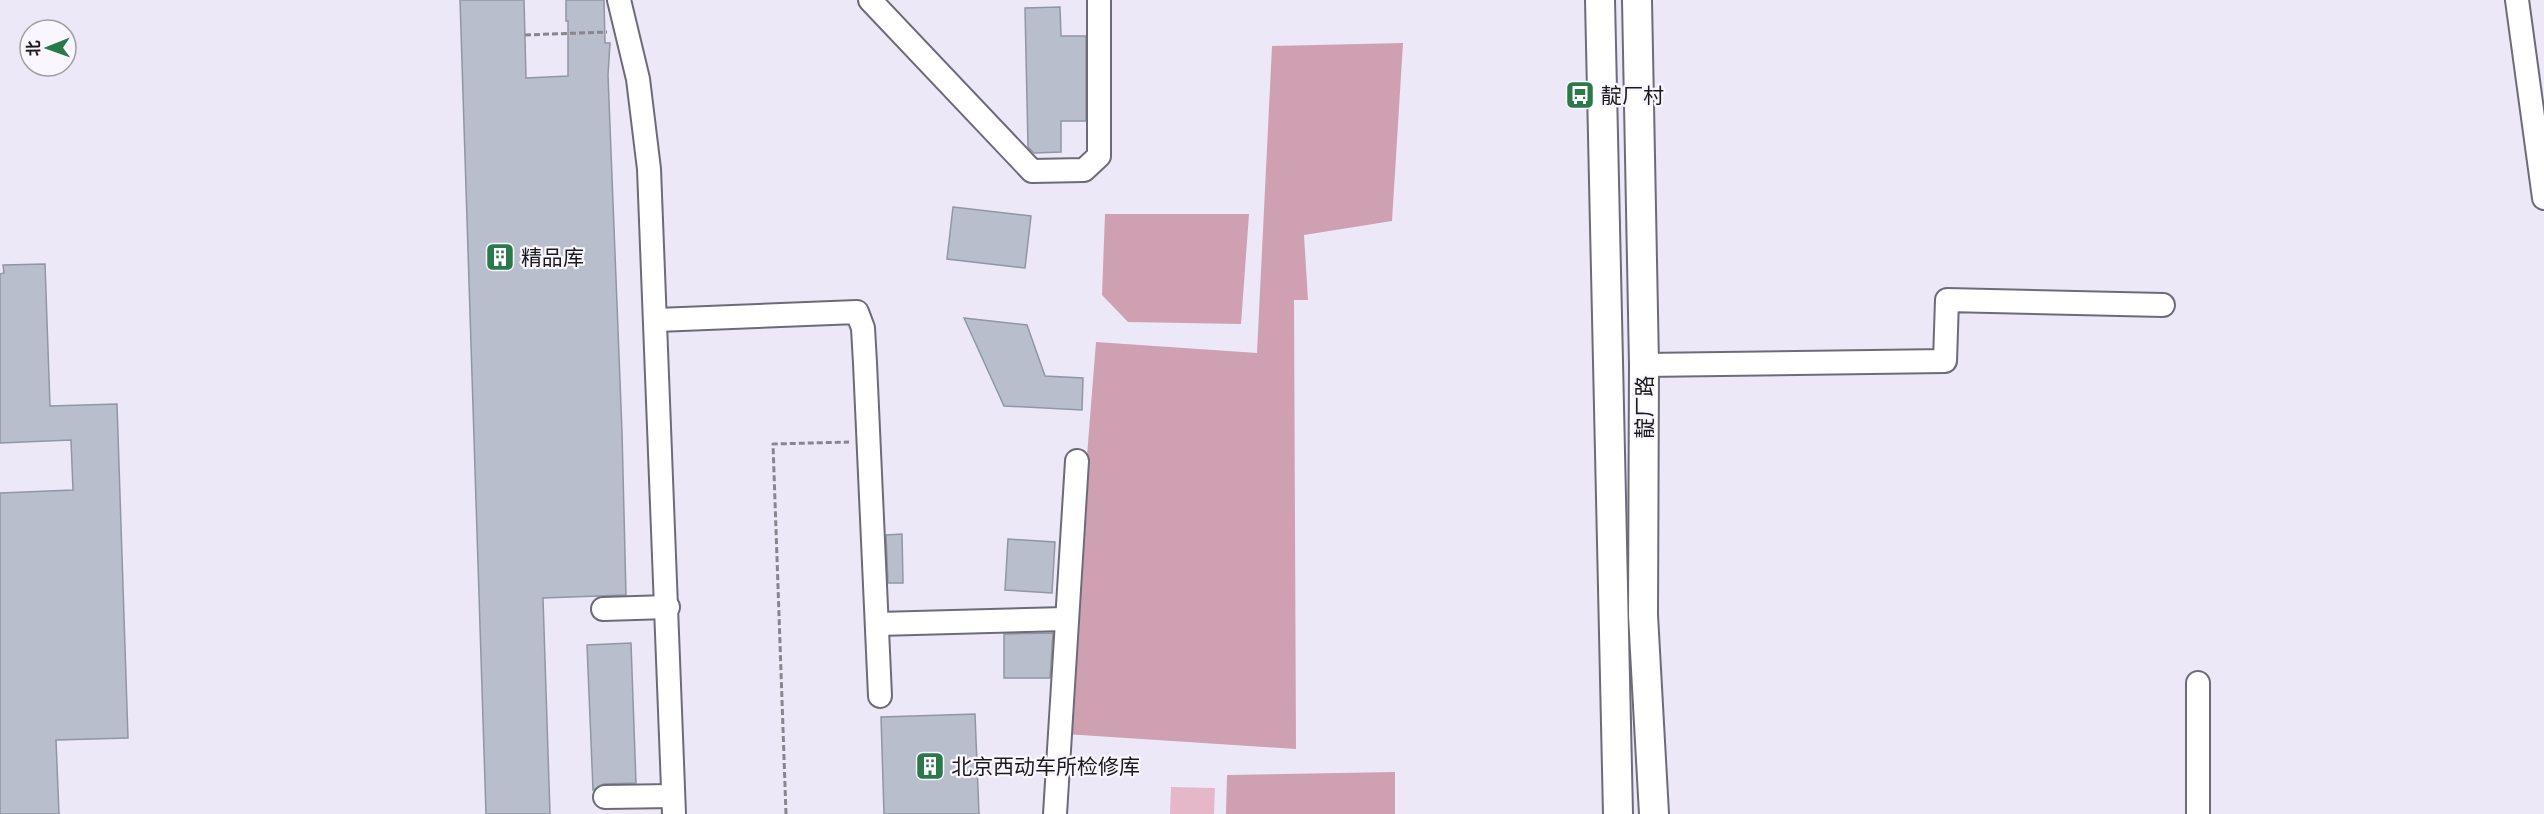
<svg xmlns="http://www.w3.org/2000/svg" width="2544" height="814" font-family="Cabin,'Noto Sans SC',sans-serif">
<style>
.green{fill:#e5b7c9}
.forest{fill:#cfa0b2}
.building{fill:#b9becc;stroke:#9196a3;stroke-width:1.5}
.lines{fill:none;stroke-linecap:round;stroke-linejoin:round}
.minor-casing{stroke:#6e6b78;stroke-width:26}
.major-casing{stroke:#6e6b78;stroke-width:32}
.path{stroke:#88858f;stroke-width:3;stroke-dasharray:6 3;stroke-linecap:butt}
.minor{stroke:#fff;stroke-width:22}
.major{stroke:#fff;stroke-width:28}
.labels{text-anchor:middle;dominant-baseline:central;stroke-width:4.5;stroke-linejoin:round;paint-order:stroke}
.poi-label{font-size:21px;fill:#1a191e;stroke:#f9f7fd;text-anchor:start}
.street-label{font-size:21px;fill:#1a191e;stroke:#f9f7fd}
</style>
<rect width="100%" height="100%" fill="#ece8f7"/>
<polygon class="green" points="1171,787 1215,788 1214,814 1170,814"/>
<g class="forest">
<polygon points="1403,43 1392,221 1304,235 1308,300 1294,300 1296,749 1065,734 1096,342 1257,353 1272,46"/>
<polygon points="1105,214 1249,214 1241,324 1128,322 1102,295"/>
<polygon points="1395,772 1395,814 1226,814 1227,775"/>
</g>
<g class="building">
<polygon points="460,0 524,0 526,78 568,76 568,21 566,21 566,0 604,0 605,43 610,43 608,75 622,432 626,595 543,598 550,814 486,814"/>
<polygon points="1060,7 1061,36 1086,36 1086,121 1061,121 1061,152 1034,153 1028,147 1025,8"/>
<polygon points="953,207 1031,216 1025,268 947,259"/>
<polygon points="45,264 50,406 117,404 128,738 56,740 59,814 0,814 0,493 73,490 71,440 0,443 0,274 4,273 3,265"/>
<polygon points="964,318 1027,325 1045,376 1083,378 1082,410 1004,406"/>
<polygon points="902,534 903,583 888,583 886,535"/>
<polygon points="1008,539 1055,542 1052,593 1005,590"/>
<polygon points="1053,633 1050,678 1004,678 1004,634"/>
<polygon points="631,643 636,783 604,784 593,790 587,645"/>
<polygon points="975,714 979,814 884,814 881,717"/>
</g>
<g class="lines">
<g class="minor-casing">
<g id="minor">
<polyline points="619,0 638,79 649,169 674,814"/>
<polyline points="870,0 1032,171 1084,170 1099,156 1099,0"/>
<polyline points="2517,0 2544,198"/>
<polyline points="657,320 857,312 863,328 865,363 880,696"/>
<polyline points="1644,365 1945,361 1947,300 2163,305"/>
<polyline points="603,609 668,607"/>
<polyline points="878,624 1066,619"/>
<polyline points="605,797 673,796"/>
<polyline points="1055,814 1077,461"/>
<polyline points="2198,814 2198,683"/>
</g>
</g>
<g class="major-casing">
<g id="major">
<polyline points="1600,0 1618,814"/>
<polyline points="1637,0 1644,365 1643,615 1654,814"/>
</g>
</g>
<g class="path">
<polyline points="525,35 607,32"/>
<polyline points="786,814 773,444 849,442"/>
</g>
<use href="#minor" class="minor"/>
<use href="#major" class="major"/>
</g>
<defs>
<g id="bus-square" transform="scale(1.5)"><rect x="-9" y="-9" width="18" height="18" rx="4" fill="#29794a" stroke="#f9f7fd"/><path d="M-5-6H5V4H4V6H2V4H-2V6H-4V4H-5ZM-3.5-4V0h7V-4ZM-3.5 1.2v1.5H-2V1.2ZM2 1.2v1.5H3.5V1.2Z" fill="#fff"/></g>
<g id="building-square" transform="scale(1.5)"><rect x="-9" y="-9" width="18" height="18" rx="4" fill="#29794a" stroke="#f9f7fd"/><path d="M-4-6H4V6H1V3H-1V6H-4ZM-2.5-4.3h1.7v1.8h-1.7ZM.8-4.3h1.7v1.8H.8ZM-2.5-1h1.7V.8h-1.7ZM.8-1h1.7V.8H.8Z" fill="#fff"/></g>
</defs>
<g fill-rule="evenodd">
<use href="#bus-square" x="1580" y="95"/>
<use href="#building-square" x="500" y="257"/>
<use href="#building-square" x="930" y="766"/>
</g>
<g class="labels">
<g class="poi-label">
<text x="1601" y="95">靛厂村</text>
<text x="521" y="257">精品库</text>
<text x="951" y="766">北京西动车所检修库</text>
</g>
<g class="street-label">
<text transform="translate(1644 407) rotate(-90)">靛厂路</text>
</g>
</g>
<g transform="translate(48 48) rotate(269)"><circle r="28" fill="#f9f7fd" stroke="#a09ea4" stroke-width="1.5"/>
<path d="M0-4.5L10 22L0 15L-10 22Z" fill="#29794a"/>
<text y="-9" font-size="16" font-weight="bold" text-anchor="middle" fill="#1a191e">北</text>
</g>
</svg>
